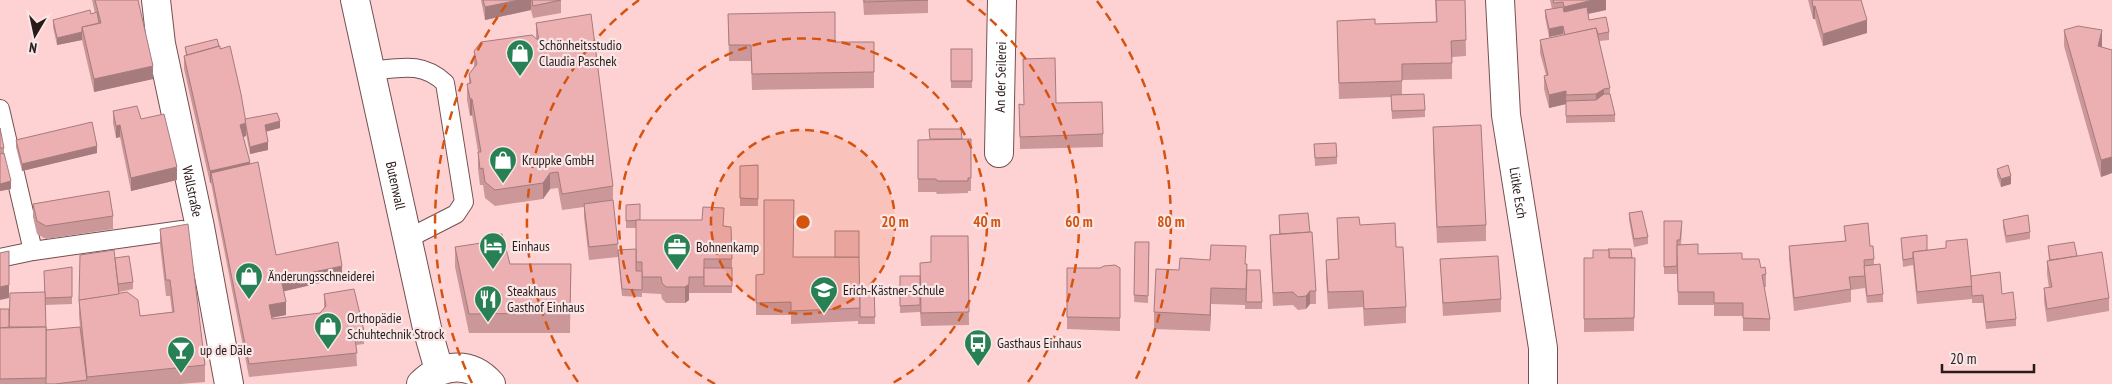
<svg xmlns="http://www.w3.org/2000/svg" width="2112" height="384" font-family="'PT Sans Narrow',sans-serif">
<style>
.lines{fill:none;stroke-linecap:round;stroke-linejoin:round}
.service-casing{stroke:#745051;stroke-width:20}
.minor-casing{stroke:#745051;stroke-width:30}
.secondary-casing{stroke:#745051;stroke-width:30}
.service{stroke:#fff;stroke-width:18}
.minor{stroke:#fff;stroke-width:28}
.secondary{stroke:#fff;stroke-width:28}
.wall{fill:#cb9799}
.shaded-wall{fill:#a57b7d}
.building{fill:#ecb0b2;stroke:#a57b7d}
.ring{fill:none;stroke:#d5530e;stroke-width:2.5;stroke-dasharray:9 6}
.labels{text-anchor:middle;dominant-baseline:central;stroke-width:4.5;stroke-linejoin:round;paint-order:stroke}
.poi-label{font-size:14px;fill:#2a1b1b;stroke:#f9e7e7;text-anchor:start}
.street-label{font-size:14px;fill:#2a1b1b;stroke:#f9e7e7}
.centre{fill:#d5530e;stroke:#f9e7e7;stroke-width:2.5}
.ring-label{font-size:15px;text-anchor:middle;font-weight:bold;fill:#d5530e;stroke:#f9e7e7;stroke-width:4.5;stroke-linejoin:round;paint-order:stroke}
</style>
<rect width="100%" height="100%" fill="#fed2d3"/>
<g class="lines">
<g class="service-casing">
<g id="service">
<path d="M370,71C400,68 422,61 445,83L464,202L456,214L407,239"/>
<polyline points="0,109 33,251"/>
<polyline points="0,258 33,251 182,230"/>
</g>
</g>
<g class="minor-casing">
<g id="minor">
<path id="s1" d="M156,0L161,44L200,227L229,384"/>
<path id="s2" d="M1500,0L1506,115L1543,348V384"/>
<path id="s3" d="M999,153L1002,0"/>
</g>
</g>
<g class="secondary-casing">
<g id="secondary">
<path id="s4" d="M355,0L427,328L439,370"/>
<path d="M421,384C442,363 471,361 491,384"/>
</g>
</g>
<use href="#service" class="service"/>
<use href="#minor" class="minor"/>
<use href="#secondary" class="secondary"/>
</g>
<g class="wall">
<polygon points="92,0 138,0 153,79 94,92 82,40 57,45 53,27 53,20 95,13"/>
<polygon points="481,0 561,0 561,13 533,18 531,10 485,20"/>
<polygon points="863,0 928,0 928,13 864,15"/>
<polygon points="1435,0 1465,0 1466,56 1452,57 1452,79 1402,80 1402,95 1425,110 1425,117 1392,119 1391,97 1339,99 1337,21 1375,24 1436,22"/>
<polygon points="1550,0 1606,0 1606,10 1588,14 1589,20 1609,32 1609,40 1599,41 1610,88 1610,94 1615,115 1615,122 1566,123 1566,104 1549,108 1544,89 1544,76 1546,75 1540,53 1540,40 1563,35 1563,34 1549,37 1545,17 1545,10 1552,9"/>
<polygon points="1808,0 1861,0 1867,33 1823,46 1815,19 1813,19"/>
<polygon points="728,14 835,42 874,42 874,88 752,90 751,61 729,61"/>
<polygon points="536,23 613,186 613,200 618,250 636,249 636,228 626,228 626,205 640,220 724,226 732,259 732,293 689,293 689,300 685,303 666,303 662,299 661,294 642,293 642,297 622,296 618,257 589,260 584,217 584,207 562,210 558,188 550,189 543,199 495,206 485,198 483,185 480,185 478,169 478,152 472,115 470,116 467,100 467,84 469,84 469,74 474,67 474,51 536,39"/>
<polygon points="2064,30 2102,46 2102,47 2112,50 2112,173 2101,177 2064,46"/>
<polygon points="219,46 245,119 280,128 266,131 268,150 250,154 246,134 246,136 243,137 250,164 276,255 342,278 283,291 286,315 272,318 272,319 320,313 324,308 324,294 364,331 364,344 356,345 357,366 249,377 211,183 210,183 184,69 184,56 186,56 185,47"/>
<rect x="951" y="49" width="21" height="39"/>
<polygon points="1019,104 1103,134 1103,147 1020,149"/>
<polygon points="113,111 141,119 177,180 131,191 120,137 116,138 113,123"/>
<polygon points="1433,127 1486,225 1486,241 1437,243 1433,144"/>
<polygon points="0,128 4,148 4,153 11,189 0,191"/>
<polygon points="971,139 971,191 968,191 968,193 937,194 936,192 918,192 918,140"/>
<polygon points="16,140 97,153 22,171 16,147"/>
<polygon points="1314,144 1337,157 1337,164 1315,166"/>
<polygon points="758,165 758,206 740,206 740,166"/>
<polygon points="1997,169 2011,184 2001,187 1997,176"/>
<polygon points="33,204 113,216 113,229 46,239 37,234 33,217"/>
<polygon points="1629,213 1648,237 1648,244 1634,247 1629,220"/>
<polygon points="1279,215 1310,232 1316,291 1316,304 1310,304 1306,309 1298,310 1293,305 1273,306 1270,248 1270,235 1279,234"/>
<polygon points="1337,218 1360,225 1396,247 1406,307 1406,323 1364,326 1363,307 1328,309 1326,276 1326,260 1338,259"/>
<polygon points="2003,220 2030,232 2030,239 2006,243 2003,227"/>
<polygon points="1664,221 1682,228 1681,245 1698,254 1742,259 1761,268 1766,274 1766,287 1764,287 1770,319 1770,331 1743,331 1743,316 1714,316 1714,305 1678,305 1677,247 1677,274 1664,274"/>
<polygon points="1844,226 1870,246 1874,259 1874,265 1883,294 1883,302 1867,303 1865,288 1851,290 1851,302 1794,311 1789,259 1789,246 1845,241"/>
<polygon points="160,229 205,365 205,382 180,384 0,384 0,309 9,309 45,292 72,267 72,304 45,305 46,330 80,327 79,316 79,300 115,258 133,282 133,289 119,292 119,294 140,316 172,312 170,296 166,296 160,245"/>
<polygon points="968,236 969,325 921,326 920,312 900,313 900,276 920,276 931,262"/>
<polygon points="1901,238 1927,250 1946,248 1946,241 1971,276 2002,294 2016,319 2016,326 1986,329 1983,303 1972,303 1972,298 1972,299 1917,304 1913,265 1903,267"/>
<polygon points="1135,242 1149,242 1148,303 1134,302"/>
<polygon points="2048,246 2077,256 2109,298 2109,311 2047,322 2044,301 2044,288 2049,288 2047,274 2047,261 2049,261"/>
<polygon points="455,247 510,264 571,264 570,333 469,333 455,267"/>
<polygon points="793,257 860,292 874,290 875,324 858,324 858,321 791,324 791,315 756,315 756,275 764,274"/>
<polygon points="1584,258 1635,258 1634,331 1584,332"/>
<polygon points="1440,259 1501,299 1501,312 1443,316"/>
<polygon points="1246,264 1247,270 1262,302 1262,309 1245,309 1245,305 1211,304 1210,331 1154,329 1154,312 1179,270"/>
<polygon points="1067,268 1120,268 1120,331 1067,329"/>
</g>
<g class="shaded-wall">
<polygon points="519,0 531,0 531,10 485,20 485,7"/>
<polygon points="1593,0 1606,0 1606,10 1564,19 1564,7"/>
<polygon points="1815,6 1815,19 1813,19 1813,7"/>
<polygon points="1867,20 1867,33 1823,46 1823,34"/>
<polygon points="1563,26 1563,34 1549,37 1549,29"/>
<polygon points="2102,30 2102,46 2098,62 2098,46"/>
<polygon points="82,32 82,40 57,45 57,38"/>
<polygon points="153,66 153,79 94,92 94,79"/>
<polygon points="1604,89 1604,101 1596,107 1596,94"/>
<polygon points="1566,91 1566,104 1549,108 1549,95"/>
<polygon points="470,99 472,99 472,115 470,116"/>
<polygon points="280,121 280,128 265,132 265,125"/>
<polygon points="246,123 246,136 240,138 240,125"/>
<polygon points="120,125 120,137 116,138 116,126"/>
<polygon points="268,142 268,150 250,154 250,147"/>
<polygon points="97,146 97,153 22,171 22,164"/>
<polygon points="2112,157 2112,173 2101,177 2101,160"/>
<polygon points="250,162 250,175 211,173 211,183 210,183 210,171"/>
<polygon points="177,167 177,180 131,191 131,178"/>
<polygon points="550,173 550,189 543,199 543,183"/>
<polygon points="2011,176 2011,184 2001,187 2001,179"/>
<polygon points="11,181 11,189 0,191 0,184"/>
<polygon points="342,266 342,278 281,292 281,279"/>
<polygon points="689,284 689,300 685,303 685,287"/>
<polygon points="9,285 9,298 0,300 0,287"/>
<polygon points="1211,288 1211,304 1210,331 1210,315"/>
<polygon points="1310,291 1310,304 1306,309 1306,296"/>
<polygon points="286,302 286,315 269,318 269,305"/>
</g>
<g class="building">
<polygon points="95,0 138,0 153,66 94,79 82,27 101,23"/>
<polygon points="483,0 519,0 485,7"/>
<polygon points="532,0 561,0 533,6"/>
<polygon points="864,0 928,0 864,2"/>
<polygon points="1436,0 1465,0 1466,40 1451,41 1452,63 1402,64 1402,81 1339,83 1337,21 1375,19 1375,24 1437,22"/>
<polygon points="1553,0 1593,0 1564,7 1563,2 1554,3"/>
<polygon points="1812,0 1861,0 1867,20 1823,34 1815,6 1813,7"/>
<polygon points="1563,7 1564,12 1587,7 1589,20 1606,17 1609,32 1598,34 1596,28 1565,35 1563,26 1549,29 1545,10"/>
<polygon points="90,10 91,14 97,12 99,23 82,27 82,32 57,38 53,20"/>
<polygon points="835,12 835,42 874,42 874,72 752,74 751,45 729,45 728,14"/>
<polygon points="591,14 613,186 562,194 558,172 550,173 543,183 495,190 485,182 483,168 480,169 478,152 481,152 472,99 470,99 467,84 471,83 469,74 477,64 474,51 481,42 532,35 539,41 536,23"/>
<polygon points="2078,26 2102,30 2098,46 2112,50 2112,157 2101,160 2064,30"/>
<polygon points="1596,28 1610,88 1604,89 1596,94 1566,95 1566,91 1549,95 1544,76 1548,75 1540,40"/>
<polygon points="217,39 219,46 187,55 185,47"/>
<polygon points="220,46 220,49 230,46 241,94 246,123 240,125 250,162 210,171 184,56"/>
<rect x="951" y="49" width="21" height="32"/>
<polygon points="1055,58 1056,103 1102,102 1103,134 1020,137 1019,104 1024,105 1023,59"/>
<polygon points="1424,94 1425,110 1392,111 1391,95"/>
<polygon points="1604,94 1610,94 1615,115 1566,116 1566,101 1596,100"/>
<polygon points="137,106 141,119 164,114 177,167 131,178 120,125 116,126 113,111"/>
<polygon points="277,113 280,121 265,125 268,142 250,147 246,126 245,119"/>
<polygon points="92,122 97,146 22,164 16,140"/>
<polygon points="1481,125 1486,225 1437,227 1433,127"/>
<polygon points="0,128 4,148 0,148"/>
<polygon points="929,129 961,129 962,139 930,139"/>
<polygon points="971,139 971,178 968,178 968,181 937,181 936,179 918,179 918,140"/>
<polygon points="1336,143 1337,157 1315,158 1314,144"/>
<polygon points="4,153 11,181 0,184 0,154"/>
<polygon points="258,162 276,255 338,242 342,266 281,279 286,302 269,305 272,319 320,313 326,306 324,294 354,289 364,331 354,332 357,353 249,364 211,173"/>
<polygon points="758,165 758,199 740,198 740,166"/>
<polygon points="2008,165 2011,176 2001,179 1997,169"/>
<polygon points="109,191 113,216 46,226 37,221 33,204"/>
<polygon points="613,200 618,244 589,247 584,204"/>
<polygon points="764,200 794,200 793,257 859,257 860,308 791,311 791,302 756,303 756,275 764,274"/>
<polygon points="640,204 640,220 626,221 626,205"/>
<polygon points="703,207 724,208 723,226 731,227 732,259 704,259 704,277 689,277 689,284 685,287 666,287 662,283 661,277 642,277 642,262 636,262 636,220 702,220"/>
<polygon points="1642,211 1648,237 1634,239 1629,213"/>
<polygon points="1308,213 1310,232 1280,234 1279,215"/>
<polygon points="2028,215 2030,232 2006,236 2003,220"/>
<polygon points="1359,217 1360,225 1395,223 1396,247 1403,247 1406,307 1364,309 1363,291 1328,292 1326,260 1339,259 1337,218"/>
<polygon points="1664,221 1682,221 1680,240 1677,240 1677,266 1664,267"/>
<polygon points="1868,223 1870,246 1873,246 1874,259 1864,260 1865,276 1849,277 1851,289 1794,298 1789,246 1846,241 1844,226"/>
<polygon points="188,224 205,365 87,377 79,300 127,292 138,300 140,316 174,312 170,280 166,280 160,229"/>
<rect x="835" y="231" width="24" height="26"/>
<polygon points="1312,232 1316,291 1310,291 1306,296 1298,297 1293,292 1273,293 1270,235"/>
<polygon points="502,234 510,264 571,264 570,313 469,314 455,247 488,242 487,236"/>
<polygon points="1927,235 1927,250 1913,252 1913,258 1903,260 1901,238"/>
<polygon points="931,236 968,236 969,312 921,313 920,263 931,262"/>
<polygon points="1967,239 1972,286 1917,292 1913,252 1946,248 1946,241"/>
<polygon points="1135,242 1149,242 1148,296 1134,295"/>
<polygon points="2074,242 2077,256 2050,260 2048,246"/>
<polygon points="1698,244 1698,254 1742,253 1742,259 1759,259 1761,268 1765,267 1766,274 1762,275 1770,319 1743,318 1743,303 1714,303 1714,292 1678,292 1677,245"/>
<polygon points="1211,245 1246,246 1245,264 1247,264 1246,289 1211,288 1210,315 1154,312 1156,269 1179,270 1180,258 1210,260"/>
<polygon points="636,249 636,271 642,271 642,290 622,289 618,250"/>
<polygon points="1608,249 1631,249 1632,258 1609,258 1609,250"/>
<polygon points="114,250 119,294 79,300 80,255"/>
<polygon points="1593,250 1609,250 1609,258 1635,258 1634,318 1584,319 1584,258 1593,258"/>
<polygon points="9,251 9,285 0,287 0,253"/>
<polygon points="2102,252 2109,298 2047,309 2044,288 2052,287 2047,261"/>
<polygon points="129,256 133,282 118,284 115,258"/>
<polygon points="1498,256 1501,299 1443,303 1440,259"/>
<polygon points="1880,264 1883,294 1867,296 1864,266"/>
<polygon points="1115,265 1120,268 1120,318 1067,317 1067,268 1100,268 1104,266"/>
<polygon points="72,267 72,297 45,298 44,271"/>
<rect x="704" y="268" width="28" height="18"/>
<polygon points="1247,270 1260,270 1262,302 1246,302"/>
<polygon points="2000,272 2002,294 2013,292 2016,319 1986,322 1983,295 1972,296 1971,276"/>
<polygon points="900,276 920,276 920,305 900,306"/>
<polygon points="860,289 874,290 875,317 860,317"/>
<polygon points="45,292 46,330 80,327 87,380 55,384 46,384 46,327 9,327 10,293"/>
<polygon points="0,309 9,309 9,327 0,328"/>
<polygon points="46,327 46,378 0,379 0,328"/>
</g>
<circle cx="803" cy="222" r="92" fill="#d5530e" fill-opacity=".12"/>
<g class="ring">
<circle cx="803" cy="222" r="92"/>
<path d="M715 384A184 184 0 1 1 891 384"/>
<path d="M578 382A276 276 0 0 1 639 0M967 0A276 276 0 0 1 1028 382"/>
<path d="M472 383A368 368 0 0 1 509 1M1097 1A368 368 0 0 1 1134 383"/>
</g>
<defs>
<g id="shop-pin" transform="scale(1.4375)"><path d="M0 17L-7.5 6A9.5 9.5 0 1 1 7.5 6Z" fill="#288055" stroke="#f9e7e7"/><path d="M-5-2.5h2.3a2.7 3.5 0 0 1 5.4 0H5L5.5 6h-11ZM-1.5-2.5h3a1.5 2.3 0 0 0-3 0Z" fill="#fff"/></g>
<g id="hotel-pin" transform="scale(1.4375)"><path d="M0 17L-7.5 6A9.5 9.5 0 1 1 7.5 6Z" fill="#288055" stroke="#f9e7e7"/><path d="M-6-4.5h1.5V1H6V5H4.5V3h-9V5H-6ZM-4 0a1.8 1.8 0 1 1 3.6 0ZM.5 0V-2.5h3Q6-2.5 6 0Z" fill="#fff"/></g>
<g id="office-pin" transform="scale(1.4375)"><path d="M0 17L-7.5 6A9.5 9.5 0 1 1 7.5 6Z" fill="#288055" stroke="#f9e7e7"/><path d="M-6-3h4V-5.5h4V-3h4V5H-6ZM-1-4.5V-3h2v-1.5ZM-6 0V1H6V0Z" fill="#fff"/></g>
<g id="school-pin" transform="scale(1.4375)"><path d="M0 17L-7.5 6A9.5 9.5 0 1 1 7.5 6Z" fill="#288055" stroke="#f9e7e7"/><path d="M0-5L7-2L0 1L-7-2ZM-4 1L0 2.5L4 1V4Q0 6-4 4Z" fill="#fff"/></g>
<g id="restaurant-pin" transform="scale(1.4375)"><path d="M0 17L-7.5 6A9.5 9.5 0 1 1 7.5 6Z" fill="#288055" stroke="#f9e7e7"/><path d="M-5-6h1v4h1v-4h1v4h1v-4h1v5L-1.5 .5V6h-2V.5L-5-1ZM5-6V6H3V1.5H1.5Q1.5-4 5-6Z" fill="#fff"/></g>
<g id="bus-pin" transform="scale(1.4375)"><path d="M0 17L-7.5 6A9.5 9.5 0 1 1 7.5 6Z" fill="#288055" stroke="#f9e7e7"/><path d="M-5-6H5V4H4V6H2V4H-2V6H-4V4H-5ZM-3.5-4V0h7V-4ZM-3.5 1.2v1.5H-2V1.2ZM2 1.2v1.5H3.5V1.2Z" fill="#fff"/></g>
<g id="bar-pin" transform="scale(1.4375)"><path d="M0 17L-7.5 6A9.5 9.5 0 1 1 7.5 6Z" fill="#288055" stroke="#f9e7e7"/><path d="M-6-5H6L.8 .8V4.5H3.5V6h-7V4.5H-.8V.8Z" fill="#fff"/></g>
</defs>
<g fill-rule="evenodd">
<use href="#shop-pin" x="520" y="53"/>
<use href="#shop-pin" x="503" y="160"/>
<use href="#hotel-pin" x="493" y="246"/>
<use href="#office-pin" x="677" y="247"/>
<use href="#shop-pin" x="249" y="276"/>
<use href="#school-pin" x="824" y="290"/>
<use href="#restaurant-pin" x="488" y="299"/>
<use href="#shop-pin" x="328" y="326"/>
<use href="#bus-pin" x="978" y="343"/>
<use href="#bar-pin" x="181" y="350"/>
</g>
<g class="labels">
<g class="poi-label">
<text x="539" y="45">Schönheitsstudio<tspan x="539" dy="16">Claudia Paschek</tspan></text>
<text x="522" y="160">Kruppke GmbH</text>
<text x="512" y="246">Einhaus</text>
<text x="696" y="247">Bohnenkamp</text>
<text x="268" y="276">Änderungsschneiderei</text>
<text x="843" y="290">Erich-Kästner-Schule</text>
<text x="507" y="291">Steakhaus<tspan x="507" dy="16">Gasthof Einhaus</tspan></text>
<text x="347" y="318">Orthopädie<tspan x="347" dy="16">Schuhtechnik Strock</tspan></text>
<text x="997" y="343">Gasthaus Einhaus</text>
<text x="200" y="350">up de Däle</text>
</g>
<g class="street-label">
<text stroke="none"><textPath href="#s3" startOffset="76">An der Seilerei</textPath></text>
<text stroke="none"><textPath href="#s4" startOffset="190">Butenwall</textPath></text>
<text stroke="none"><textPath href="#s1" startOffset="195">Wallstraße</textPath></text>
<text stroke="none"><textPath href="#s2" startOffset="194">Lütke Esch</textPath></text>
</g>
</g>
<circle cx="803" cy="222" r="8" class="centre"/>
<g class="ring-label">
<text x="895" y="227">20 m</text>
<text x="987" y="227">40 m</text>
<text x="1079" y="227">60 m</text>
<text x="1171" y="227">80 m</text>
</g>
<g transform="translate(35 35) rotate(189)" stroke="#f9e7e7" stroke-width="4" paint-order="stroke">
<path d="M0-4L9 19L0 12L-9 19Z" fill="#2a1b1b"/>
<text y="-8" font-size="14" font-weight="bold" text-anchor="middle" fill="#2a1b1b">N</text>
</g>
<path d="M1942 364v8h92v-8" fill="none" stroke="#2a1b1b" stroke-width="2.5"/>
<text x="1950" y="364" font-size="15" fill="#2a1b1b" stroke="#f9e7e7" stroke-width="4" paint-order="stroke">20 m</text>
</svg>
